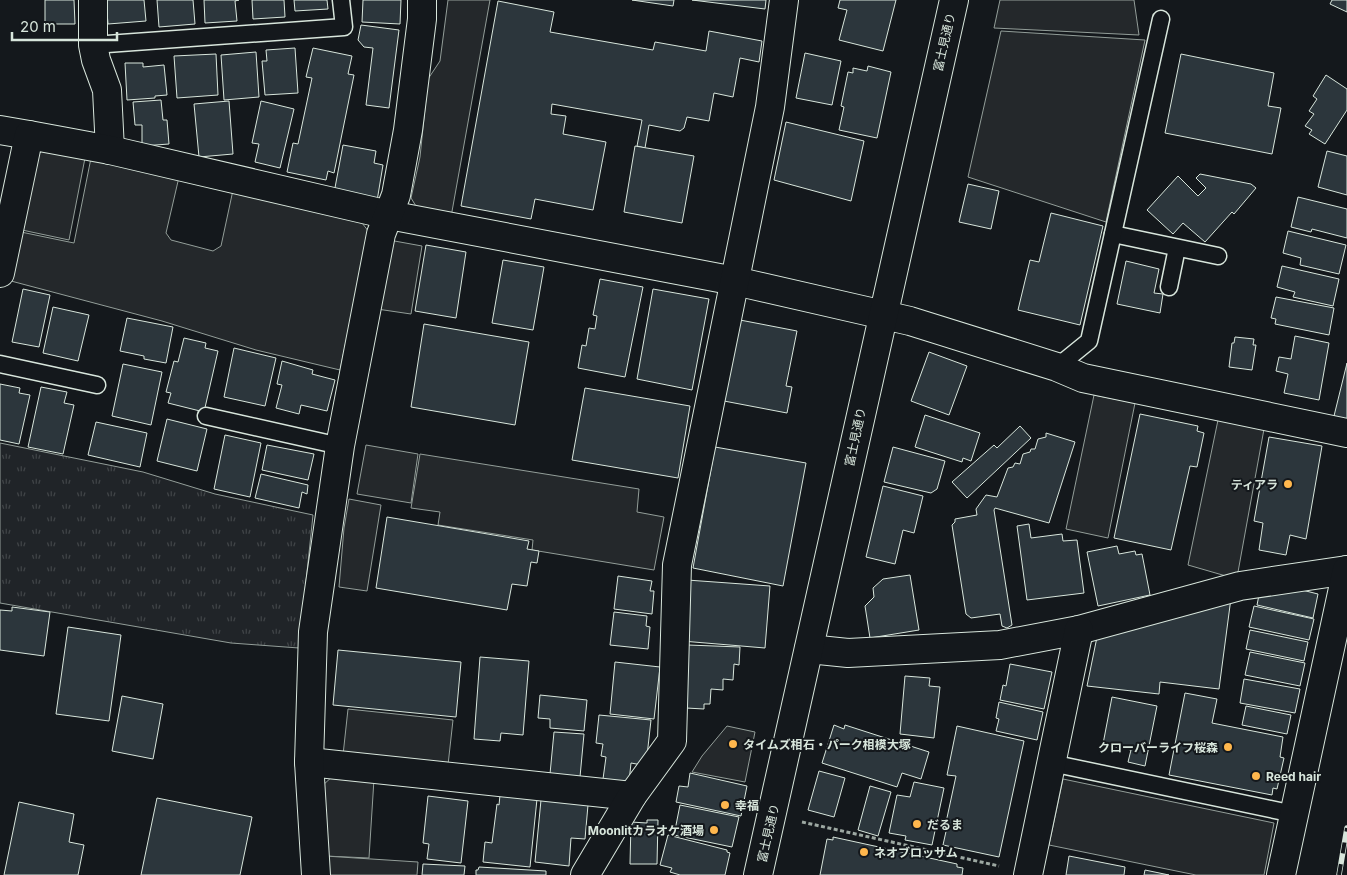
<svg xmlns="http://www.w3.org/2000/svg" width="1347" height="875" font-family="Inter,'Noto Sans JP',sans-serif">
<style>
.grass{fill:url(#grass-tufts);stroke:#939e99}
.parking{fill:#24282b;stroke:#939e99}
.building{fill:#2c363c;stroke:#d8e6dc}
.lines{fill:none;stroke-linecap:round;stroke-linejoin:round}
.lane-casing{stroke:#d8e6dc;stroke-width:19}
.street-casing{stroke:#d8e6dc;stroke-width:30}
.primary-casing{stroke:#d8e6dc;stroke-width:30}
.path{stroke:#9da8a2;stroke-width:3;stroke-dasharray:4 2.5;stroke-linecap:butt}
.lane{stroke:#14181c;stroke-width:16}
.street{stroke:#14181c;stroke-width:28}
.primary{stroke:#14181c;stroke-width:28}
.rail-casing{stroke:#d8e6dc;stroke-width:5.5}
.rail{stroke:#14181c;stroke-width:4;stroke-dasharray:11;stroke-linecap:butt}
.poi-dot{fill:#ffb74d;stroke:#14181c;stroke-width:2}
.labels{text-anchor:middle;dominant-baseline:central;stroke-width:4;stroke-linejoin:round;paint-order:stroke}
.street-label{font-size:12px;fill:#d8e6dc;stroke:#14181c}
.poi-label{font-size:12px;font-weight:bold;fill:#d8e6dc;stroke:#14181c;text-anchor:start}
</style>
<defs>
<pattern id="grass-tufts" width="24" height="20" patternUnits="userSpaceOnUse" patternTransform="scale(1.25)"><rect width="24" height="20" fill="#202428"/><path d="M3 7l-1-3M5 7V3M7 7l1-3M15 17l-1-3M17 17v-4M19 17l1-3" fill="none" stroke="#404447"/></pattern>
</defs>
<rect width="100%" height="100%" fill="#14181c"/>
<polygon class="grass" points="0,443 143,472 215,494 313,515 299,648 231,643 0,603"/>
<g class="parking">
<polygon points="448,0 490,0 451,217 419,211 411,198 420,157 428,79 440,61"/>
<polygon points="1000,0 1134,0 1139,35 994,28"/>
<polygon points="1001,31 1145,40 1106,222 968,177"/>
<polygon points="42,151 85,158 69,240 22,230 36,157"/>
<polygon points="91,158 179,177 166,233 171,240 213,251 221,246 233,190 362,223 369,232 340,370 256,350 162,321 11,281 21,232 74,243"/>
<polygon points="389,240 422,246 411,314 377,309"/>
<polygon points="1094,395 1135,403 1108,538 1066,529"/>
<polygon points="1218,420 1264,429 1238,572 1226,576 1188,565"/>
<polygon points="366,445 418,454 411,503 357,494"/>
<polygon points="420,454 639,489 637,512 664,517 654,570 532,550 533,540 438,525 440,512 411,508"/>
<polygon points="349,499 381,505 367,591 339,587 344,528"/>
<polygon points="348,709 453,720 448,765 343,755"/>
<polygon points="727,726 755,732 745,782 692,772 702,756"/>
<polygon points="334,775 374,779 369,858 325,856 322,786"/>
<polygon points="1063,779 1274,823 1264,875 1196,875 1049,845"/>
<polygon points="325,856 418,862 417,875 326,875"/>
</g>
<g class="building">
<polygon points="45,0 74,0 75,24 45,24"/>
<polygon points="106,0 144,0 146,21 108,24"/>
<polygon points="157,0 193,0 195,24 159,27"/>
<polygon points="204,0 239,0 235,1 237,21 205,23"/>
<polygon points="252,0 284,0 285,17 253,19"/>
<polygon points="294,0 327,0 328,9 295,11"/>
<polygon points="363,0 401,0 400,24 362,22"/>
<polygon points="632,0 674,0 673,6"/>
<polygon points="692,0 766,0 765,9"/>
<polygon points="840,0 896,0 883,51 839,40 847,10 838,8"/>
<polygon points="1332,0 1347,0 1347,12 1330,4"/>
<polygon points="498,1 554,12 550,32 653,50 655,42 706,51 709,31 762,41 759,62 740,58 733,97 714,93 709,121 687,117 684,128 680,131 649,125 645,148 637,146 642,120 552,104 551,114 566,116 563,134 606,142 593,210 535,199 531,219 461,206"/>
<polygon points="361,25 399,30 389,108 366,105 373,48 364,47 358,40"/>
<polygon points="295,48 298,93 265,95 262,61 267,61 266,50"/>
<polygon points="313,48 352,56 348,74 354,75 334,173 328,171 326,180 287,172 293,143 298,144 312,78 306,77"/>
<polygon points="256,52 259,97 224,100 221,55"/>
<polygon points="805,53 841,61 832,105 796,98"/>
<polygon points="216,54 218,95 177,98 174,56"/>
<polygon points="1181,54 1274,73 1268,106 1281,108 1272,154 1165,133"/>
<polygon points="125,63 143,63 143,67 164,65 167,95 155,96 155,98 127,100"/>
<polygon points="868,66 891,72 877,138 839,130 844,107 841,106 848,72 853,73 853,68 867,71"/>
<polygon points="1326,75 1347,89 1347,110 1325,144 1309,134 1312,130 1305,126 1314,114 1309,111 1317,99 1313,96"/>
<polygon points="161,100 163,120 167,120 169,144 142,146 142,125 135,125 133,102"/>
<polygon points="229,101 233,154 199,157 194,104"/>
<polygon points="261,101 294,109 280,168 255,162 259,144 252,143"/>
<polygon points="786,122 864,141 851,201 774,180"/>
<polygon points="343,145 376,151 374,163 383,165 377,201 334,193"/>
<polygon points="635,146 694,156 682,223 624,212"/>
<polygon points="1327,151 1347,156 1347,195 1318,187"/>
<polygon points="1200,174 1251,184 1256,188 1234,214 1232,212 1205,242 1183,223 1173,234 1147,210 1178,176 1198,196 1206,188 1196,178"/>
<polygon points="968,184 999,191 991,229 959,222"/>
<polygon points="1298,197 1347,209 1347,238 1312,229 1311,232 1291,227"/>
<polygon points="1051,213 1103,226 1080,325 1018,310 1030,260 1039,262"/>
<polygon points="1288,231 1346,245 1339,274 1300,265 1301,258 1283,253"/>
<polygon points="426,245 466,252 456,318 415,311"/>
<polygon points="503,260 544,267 533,330 492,323"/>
<polygon points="1126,261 1159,269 1154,293 1163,294 1160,313 1117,304"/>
<polygon points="1282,266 1339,279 1333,306 1293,297 1295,292 1277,287"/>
<polygon points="600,279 643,287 625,377 578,368 582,345 586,346 589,328 595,329 597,316 593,315"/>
<polygon points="23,289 50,295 39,347 12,342"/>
<polygon points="653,289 709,299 692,390 637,379"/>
<polygon points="1276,297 1334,308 1329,335 1275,324 1276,319 1271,318"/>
<polygon points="53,307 89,315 78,361 43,353"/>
<polygon points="127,318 173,327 166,363 144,359 144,356 120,351"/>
<polygon points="740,320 797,331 786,386 792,387 787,413 724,401"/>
<polygon points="424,324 529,342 515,425 411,407"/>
<polygon points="1295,336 1329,343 1319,400 1284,393 1288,374 1276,371 1279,357 1291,359"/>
<polygon points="1235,337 1254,339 1253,345 1256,345 1252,370 1229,367 1232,343 1234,343"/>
<polygon points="184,338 206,343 205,348 218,351 204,412 168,403 171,393 166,392 174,361 178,362"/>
<polygon points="234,348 276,358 265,406 224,397"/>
<polygon points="929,352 967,366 949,415 911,401"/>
<polygon points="282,361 313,370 312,374 335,380 327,411 301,405 299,414 276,408 282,385 277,384"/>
<polygon points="1347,363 1347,420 1334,416"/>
<polygon points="123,364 162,372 151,425 112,416"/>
<polygon points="0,384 20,388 19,393 30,395 19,444 0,440"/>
<polygon points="41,387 67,392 64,403 74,405 63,454 28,447"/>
<polygon points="585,388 690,406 678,478 572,460"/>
<polygon points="1140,414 1198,426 1197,431 1204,433 1197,467 1190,466 1171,550 1114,538"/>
<polygon points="925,415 980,433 971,461 963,458 962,462 915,447"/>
<polygon points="167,419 207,429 197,471 157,461"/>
<polygon points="96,422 147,433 140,467 88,455"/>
<polygon points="1020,426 1031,438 967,498 952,482 994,445 997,448"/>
<polygon points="1046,433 1075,442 1049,523 995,508 994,510 1012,625 1007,628 1002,626 1000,614 971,618 966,614 952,525 955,522 955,519 977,515 976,509 986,495 997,497 1008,468 1013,467 1015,463 1020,464 1023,454 1030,452 1031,449 1035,449 1038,439 1046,437"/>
<polygon points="225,435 261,443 250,497 214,489"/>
<polygon points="1269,437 1322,446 1306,539 1290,535 1286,555 1259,550 1263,523 1254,521"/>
<polygon points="267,445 314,454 308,480 262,470"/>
<polygon points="715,447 806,463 783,586 693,568"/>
<polygon points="893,447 945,461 937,489 931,493 884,482"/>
<polygon points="261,474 308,485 307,494 302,492 299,508 255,498"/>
<polygon points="883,486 923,496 914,533 903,530 895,564 866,557"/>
<polygon points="387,517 529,541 527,549 539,551 537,563 531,562 527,586 512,584 507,610 376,588"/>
<polygon points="1029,524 1031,538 1062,534 1063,541 1077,540 1084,593 1027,600 1017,526"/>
<polygon points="1117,546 1119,554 1135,551 1136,555 1142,554 1150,595 1098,606 1087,552"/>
<polygon points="910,575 919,630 870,638 865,606 874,597 873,588 883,579"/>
<polygon points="618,576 652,581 650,591 654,591 652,614 614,609"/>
<polygon points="687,580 770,586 765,648 682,641"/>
<polygon points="1298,589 1318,594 1313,618 1257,605 1259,595"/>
<polygon points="1231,598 1219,689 1160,682 1159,694 1087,686 1097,637"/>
<polygon points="1254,606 1314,619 1309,640 1249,627"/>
<polygon points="12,607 50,612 44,656 0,650 0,610 12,611"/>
<polygon points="614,612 647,616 646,626 650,627 648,649 610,645"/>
<polygon points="68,627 121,635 109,721 56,714"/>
<polygon points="1250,630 1308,642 1304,661 1246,649"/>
<polygon points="688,645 740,647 739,665 734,664 733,680 723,679 723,690 711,689 710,704 704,704 704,709 686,708"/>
<polygon points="338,650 461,662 456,717 333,705"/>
<polygon points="1250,652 1305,663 1300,686 1245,675"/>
<polygon points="480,657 529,661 523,735 501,733 500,741 474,739"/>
<polygon points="615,662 660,667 654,719 610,714"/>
<polygon points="1010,664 1052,672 1044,709 1000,700 1003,685 1006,686"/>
<polygon points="905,676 930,678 929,686 940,687 934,738 900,734"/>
<polygon points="1244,679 1300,689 1295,713 1240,703"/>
<polygon points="1185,693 1217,699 1212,723 1283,737 1280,757 1284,758 1277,789 1273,788 1272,795 1169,775"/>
<polygon points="540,695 587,700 584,731 550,728 550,719 538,718"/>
<polygon points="122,696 163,704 153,759 112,751"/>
<polygon points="1112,697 1157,706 1145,766 1128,762 1131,750 1103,744"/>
<polygon points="999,702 1043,712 1037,740 996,731 999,719 996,718"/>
<polygon points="1246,706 1291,715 1287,734 1242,725"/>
<polygon points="599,715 651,720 647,756 642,765 631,763 629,782 603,779 606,757 601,756 603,744 596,743"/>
<polygon points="834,725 844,729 845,725 929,752 921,779 902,773 897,787 822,763"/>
<polygon points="957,726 1024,741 999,857 943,845 947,827 945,827 956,776 947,775"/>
<polygon points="554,732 584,734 580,777 550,774"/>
<polygon points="819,771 845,778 834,817 808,810"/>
<polygon points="690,773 747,786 741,816 676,802 679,786 688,787"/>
<polygon points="914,782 944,788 932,845 905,840 906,836 889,833 897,795 910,797"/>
<polygon points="870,786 891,792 878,836 858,830"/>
<polygon points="500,795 537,799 530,867 483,862 485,842 492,843 497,804 499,805"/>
<polygon points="428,796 468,801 461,863 427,859 429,844 423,843"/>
<polygon points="157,798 252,817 240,875 141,875"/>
<polygon points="541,800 588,805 585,839 571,838 569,866 535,862"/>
<polygon points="19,802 74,814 69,842 84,845 78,875 4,875"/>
<polygon points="680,805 739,817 732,847 674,835"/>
<polygon points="647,820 658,820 657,864 630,864 631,822 647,823"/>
<polygon points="668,835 727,850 727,852 730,853 725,875 680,875 670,872 672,868 660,865"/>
<polygon points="833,837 957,864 957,867 963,868 962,875 820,875 827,839 833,840"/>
<polygon points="1069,856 1125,867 1124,875 1066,875"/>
<polygon points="423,864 465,866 464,875 422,875"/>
<polygon points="479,867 546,871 546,875 476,875 476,870 478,870"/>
<polygon points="1145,870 1169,875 1144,875"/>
</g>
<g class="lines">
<g class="lane-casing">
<g id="lane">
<polyline points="93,45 344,27 341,0"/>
<polyline points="1113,234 1218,256"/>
<polyline points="1169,287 1177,248"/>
<polyline points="0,364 97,385"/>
<polyline points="1057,367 1089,341 1161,19"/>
<polyline points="206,416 340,446"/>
<polyline points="1051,763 1294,814"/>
</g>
</g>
<g class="street-casing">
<g id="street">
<polyline points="93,0 93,45 96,60 107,90 110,150"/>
<polyline points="0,130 29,135"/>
<polyline points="0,273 29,135 110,150 389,215 735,281 910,321 1057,367 1083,378 1347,433"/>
<polyline points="809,649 848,653 1000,645 1079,630 1240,586 1347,570"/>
<polyline points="309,762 632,796"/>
<polyline points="316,875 309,762 313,632 340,446 381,234 396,195 408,130 422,19 422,0"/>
<polyline points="585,875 632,796 672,741 677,565 770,107 784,0"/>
<polyline points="1028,875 1079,630"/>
<polyline points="1281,875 1347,570"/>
</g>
</g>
<g class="primary-casing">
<polyline id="primary" points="758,875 954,0"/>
</g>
<polyline class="path" points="802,822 999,866"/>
<use href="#lane" class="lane"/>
<use href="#street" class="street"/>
<use href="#primary" class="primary"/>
<g class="rail-casing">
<polyline id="rail" points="1339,875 1347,828"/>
</g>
<use href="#rail" class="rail"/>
</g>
<g class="poi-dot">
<circle cx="1288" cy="484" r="5"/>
<circle cx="733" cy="744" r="5"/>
<circle cx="1228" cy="747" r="5"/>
<circle cx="1256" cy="776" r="5"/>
<circle cx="725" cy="805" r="5"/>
<circle cx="917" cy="824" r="5"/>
<circle cx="714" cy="830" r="5"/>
<circle cx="864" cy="852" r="5"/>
</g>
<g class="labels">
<g class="street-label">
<text transform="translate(944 42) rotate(-77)">富士見通り</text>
<text transform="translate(855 437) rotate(-78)">富士見通り</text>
<text transform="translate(768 833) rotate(-77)">富士見通り</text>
</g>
<g class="poi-label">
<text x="1278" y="484" text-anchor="end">ティアラ</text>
<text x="743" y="744">タイムズ相石・パーク相模大塚</text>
<text x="1218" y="747" text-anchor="end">クローバーライフ桜森</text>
<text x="1266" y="776">Reed hair</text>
<text x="735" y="805">幸福</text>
<text x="927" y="824">だるま</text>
<text x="704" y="830" text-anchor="end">Moonlitカラオケ酒場</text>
<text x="874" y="852">ネオブロッサム</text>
</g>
</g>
<path d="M12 32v8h105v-8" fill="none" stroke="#d8e6dc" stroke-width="2.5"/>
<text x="20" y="32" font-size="15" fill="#d8e6dc" stroke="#14181c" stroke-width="4" paint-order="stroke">20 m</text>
</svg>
